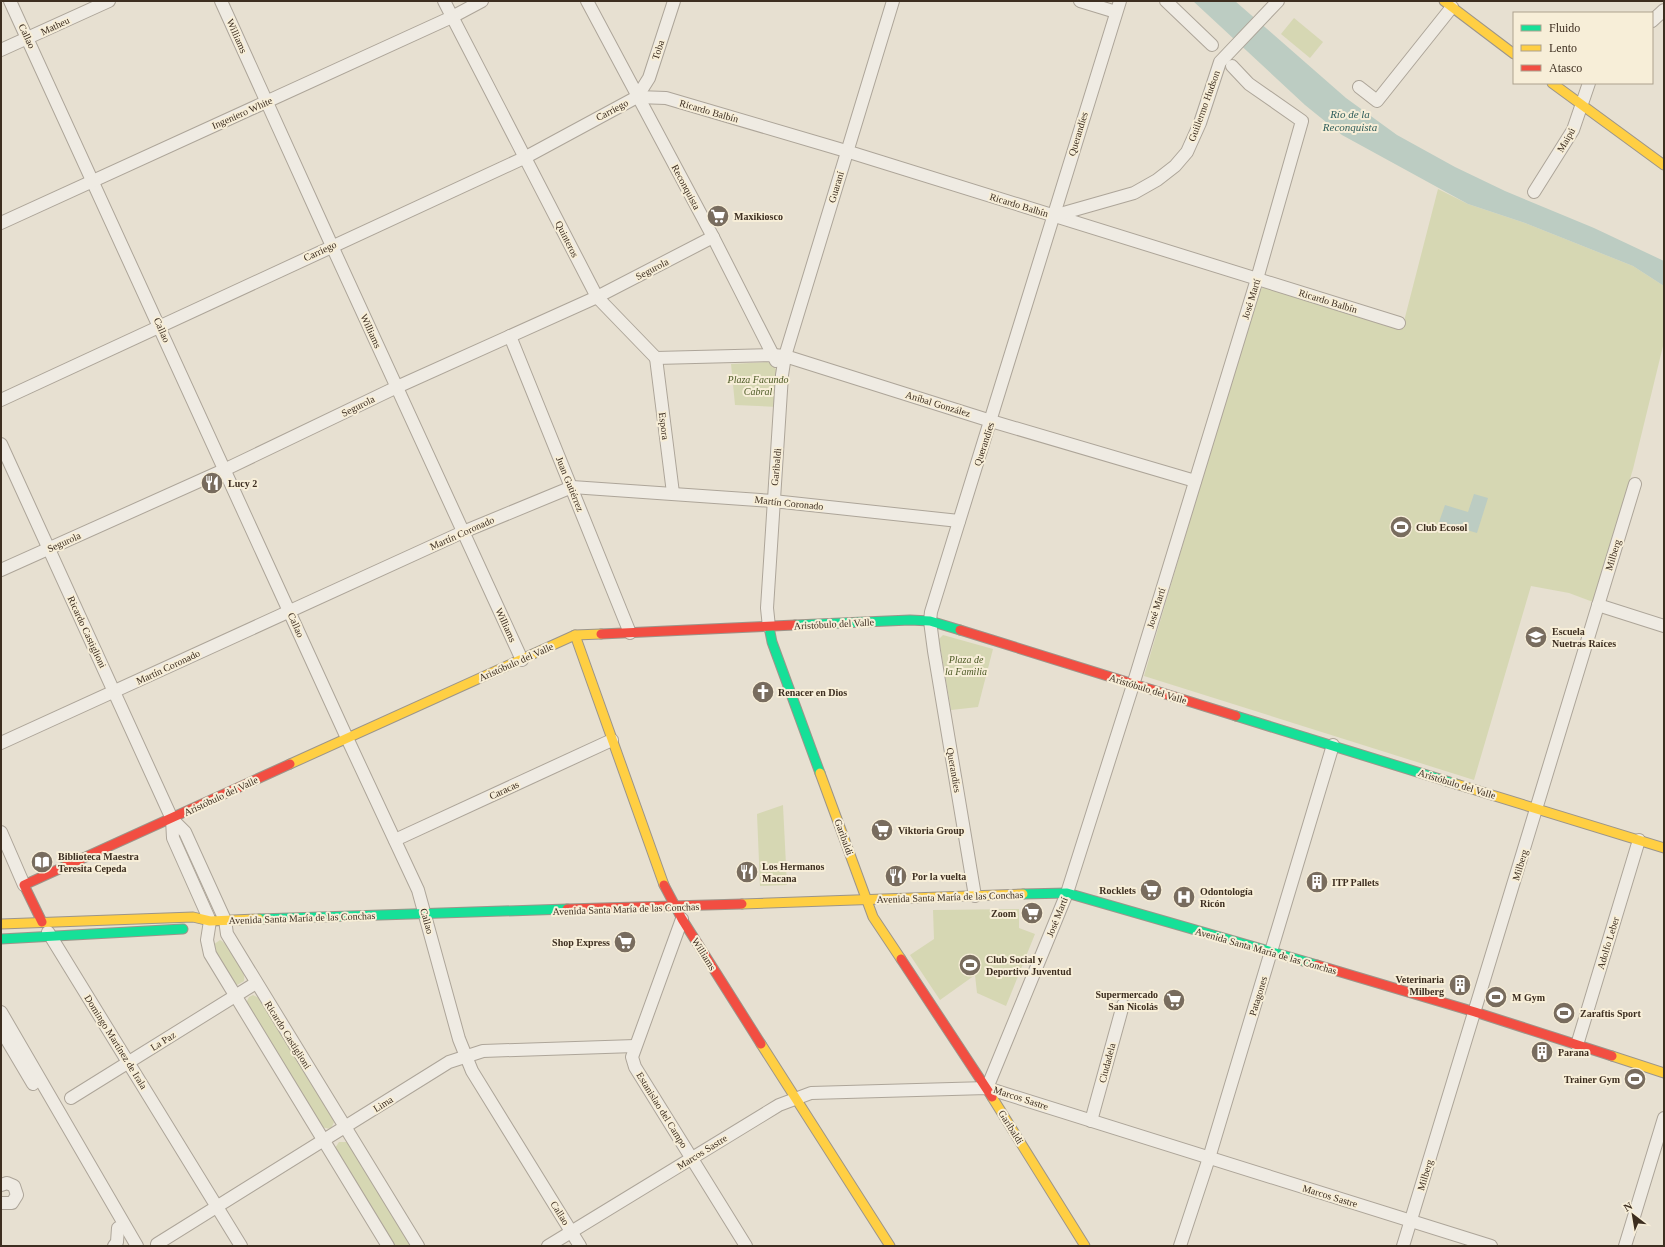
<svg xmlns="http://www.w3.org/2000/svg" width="1665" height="1247" font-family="Georgia,serif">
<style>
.green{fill:#d6d7b3}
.water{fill:#bcccc2}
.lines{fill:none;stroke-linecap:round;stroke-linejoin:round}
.street-casing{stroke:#ada599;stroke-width:14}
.fast-casing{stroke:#9c958a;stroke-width:11}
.slow-casing{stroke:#9c958a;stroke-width:11}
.jam-casing{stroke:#9c958a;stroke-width:11}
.street{stroke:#efebe3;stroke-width:12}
.fast{stroke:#16e098;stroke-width:9}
.slow{stroke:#ffcf43;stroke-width:9}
.jam{stroke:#f24e42;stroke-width:9}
.labels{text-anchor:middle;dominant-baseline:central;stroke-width:4;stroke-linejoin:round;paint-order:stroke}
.street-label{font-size:10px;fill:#3d2e20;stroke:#f7eed8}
.poi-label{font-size:10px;font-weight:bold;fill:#3d2e20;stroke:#f7eed8;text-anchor:start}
.park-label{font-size:10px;font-style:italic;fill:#4d5a26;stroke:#f7eed8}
.water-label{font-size:11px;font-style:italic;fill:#2f5d5a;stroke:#f7eed8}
</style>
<rect width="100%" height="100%" fill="#e7e0d1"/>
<g class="green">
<polygon points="1294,18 1323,42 1310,58 1281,34"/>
<polygon points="1438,189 1468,204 1525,223 1633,266 1664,286 1664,342 1633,469 1593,602 1569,593 1531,586 1474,780 1144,676 1258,290 1265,287 1402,329"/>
<polygon points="767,362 772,364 778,372 778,407 735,405 731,364"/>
<polygon points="943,635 993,649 978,707 951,710 939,639"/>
<polygon points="783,805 787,885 760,886 757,814"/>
<polygon points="1019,909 1019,928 1035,934 1006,1006 977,993 975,975 940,1000 910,955 934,939 933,910"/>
<path d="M220,940C229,944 247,972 244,981L237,985L233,984L212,953L213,945Z"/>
<polygon points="253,995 261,999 332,1117 334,1122 331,1129 320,1127 246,1003 249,997"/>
<polygon points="339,1142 347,1142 350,1144 412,1246 392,1246 335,1148"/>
</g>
<g class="water">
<polygon points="1193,1 1235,1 1346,98 1397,135 1455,167 1505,191 1594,228 1664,261 1664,286 1633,266 1525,223 1468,204 1342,135 1305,105"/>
<polygon points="1474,494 1488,498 1477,533 1439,522 1445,505 1468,512"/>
</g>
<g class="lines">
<g class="street-casing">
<g id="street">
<polyline points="10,1 347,738 418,890 459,1039 472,1071 580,1246"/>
<polyline points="221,1 332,246 522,660"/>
<polyline points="444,1 597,297 656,358 773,355 785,356 991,421 1195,481"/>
<polyline points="587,1 713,237 776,361"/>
<polyline points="1080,1 1116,12"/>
<polyline points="1166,1 1212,45"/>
<polyline points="1652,21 1664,10"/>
<polyline points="1,50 109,1"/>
<polyline points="1359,87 1377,101 1452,7"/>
<polyline points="637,97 666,98 846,151 1399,323"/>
<polyline points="1534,192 1573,130 1589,83"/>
<polyline points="1053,216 1134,193 1157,180 1175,166 1187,152 1200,123 1220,62 1278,1"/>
<polyline points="1,223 452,17 482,1"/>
<polyline points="510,336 630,633"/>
<polyline points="656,358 673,493"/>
<polyline points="1,400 526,157 637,97 649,78 674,1"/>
<polyline points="1,444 172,819 185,832 225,920 227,934 418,1246"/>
<polyline points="1,570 224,470 397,387 597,297 713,237"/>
<polyline points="1598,605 1664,626"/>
<polyline points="769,627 767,608 782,375 785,356 893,1"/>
<polyline points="1,743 463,532 572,487 773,501 959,521"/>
<polyline points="172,819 173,838 210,921 207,940 210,954 388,1246"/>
<polyline points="1,832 24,885"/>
<polyline points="395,840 612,740"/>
<polyline points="975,896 934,651 930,621 931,612 1120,1"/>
<polyline points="682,919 632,1057 635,1067 746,1246"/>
<polyline points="48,932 241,1246"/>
<polyline points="1,1012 137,1246"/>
<polyline points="1,1030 33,1084"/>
<polyline points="1577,1045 1639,840"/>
<polyline points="987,1088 1067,893 1133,685 1257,279 1302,121 1249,84 1232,66"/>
<polyline points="71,1098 256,983"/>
<polyline points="1091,1121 1123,1005"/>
<polyline points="1,1185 7,1183 14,1186 17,1195 12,1203 1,1203"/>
<polyline points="157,1244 449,1062 483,1051 635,1046"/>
<polyline points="114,1246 117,1242 118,1228"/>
<polyline points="548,1246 779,1105 811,1093 987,1088 1491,1246"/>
<polyline points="1180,1246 1209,1158 1333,745"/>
<polyline points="1403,1246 1635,484"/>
<polyline points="1625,1246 1664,1118"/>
</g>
</g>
<g class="fast-casing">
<g id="fast">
<polyline points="795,625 910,620 930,621 960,630"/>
<polyline points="769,627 772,642 820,773"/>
<polyline points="1236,716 1456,784"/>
<polyline points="1023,894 1067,893 1317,965"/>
<polyline points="259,919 567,909"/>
<polyline points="1,939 183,929"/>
</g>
</g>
<g class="slow-casing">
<g id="slow">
<polyline points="1444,1 1514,54"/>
<polyline points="1552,83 1664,165"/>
<polyline points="575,635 664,885"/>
<polyline points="290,764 575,635 601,634"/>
<polyline points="820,773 873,917 901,959"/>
<polyline points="1456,784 1664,848"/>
<polyline points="742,904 1023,894"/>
<polyline points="1,924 193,917 210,921 259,919"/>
<polyline points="761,1044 890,1246"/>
<polyline points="1612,1056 1664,1073"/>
<polyline points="992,1097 1085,1246"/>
</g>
</g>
<g class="jam-casing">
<g id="jam">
<polyline points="960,630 1236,716"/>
<polyline points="601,634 795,625"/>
<polyline points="664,885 682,919 761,1044"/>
<polyline points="567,909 742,904"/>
<polyline points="42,922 24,885 290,764"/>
<polyline points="901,959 992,1097"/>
<polyline points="1317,965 1475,1012 1612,1056"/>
</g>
</g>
<use href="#street" class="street"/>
<use href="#fast" class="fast"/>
<use href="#slow" class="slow"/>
<use href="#jam" class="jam"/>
</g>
<defs>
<g id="supermarket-disc" transform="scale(1.15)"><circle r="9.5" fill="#786c5e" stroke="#f7eed8"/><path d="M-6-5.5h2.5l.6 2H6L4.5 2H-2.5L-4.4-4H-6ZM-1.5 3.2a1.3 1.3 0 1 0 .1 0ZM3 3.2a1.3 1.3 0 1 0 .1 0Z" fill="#fff"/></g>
<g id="restaurant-disc" transform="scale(1.15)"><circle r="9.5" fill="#786c5e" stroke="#f7eed8"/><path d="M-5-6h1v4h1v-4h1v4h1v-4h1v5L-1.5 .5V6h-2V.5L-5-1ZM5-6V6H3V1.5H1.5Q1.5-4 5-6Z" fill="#fff"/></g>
<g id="stadium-disc" transform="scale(1.15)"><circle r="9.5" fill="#786c5e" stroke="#f7eed8"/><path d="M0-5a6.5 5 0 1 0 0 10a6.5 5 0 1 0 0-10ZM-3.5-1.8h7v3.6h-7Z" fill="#fff"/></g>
<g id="school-disc" transform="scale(1.15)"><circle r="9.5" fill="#786c5e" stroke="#f7eed8"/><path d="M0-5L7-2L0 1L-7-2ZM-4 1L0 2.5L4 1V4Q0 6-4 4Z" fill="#fff"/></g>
<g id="church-disc" transform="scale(1.15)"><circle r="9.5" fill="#786c5e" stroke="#f7eed8"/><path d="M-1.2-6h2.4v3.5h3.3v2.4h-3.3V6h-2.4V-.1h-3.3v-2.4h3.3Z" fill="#fff"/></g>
<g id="library-disc" transform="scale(1.15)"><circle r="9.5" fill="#786c5e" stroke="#f7eed8"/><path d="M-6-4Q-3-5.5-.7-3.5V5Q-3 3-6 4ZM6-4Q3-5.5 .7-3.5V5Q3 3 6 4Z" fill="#fff"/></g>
<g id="building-disc" transform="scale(1.15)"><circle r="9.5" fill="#786c5e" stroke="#f7eed8"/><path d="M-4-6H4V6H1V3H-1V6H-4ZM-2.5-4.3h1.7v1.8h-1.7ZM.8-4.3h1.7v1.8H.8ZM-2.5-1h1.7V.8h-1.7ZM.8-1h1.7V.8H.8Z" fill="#fff"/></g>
<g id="hospital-disc" transform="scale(1.15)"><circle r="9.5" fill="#786c5e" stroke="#f7eed8"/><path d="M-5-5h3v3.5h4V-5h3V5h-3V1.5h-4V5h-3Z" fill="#fff"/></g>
</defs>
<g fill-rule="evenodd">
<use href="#supermarket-disc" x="718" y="216"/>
<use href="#restaurant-disc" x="212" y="483"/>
<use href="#stadium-disc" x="1401" y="527"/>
<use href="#school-disc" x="1536" y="637"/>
<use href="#church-disc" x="763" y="692"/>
<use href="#supermarket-disc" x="882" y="830"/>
<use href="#library-disc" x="42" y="862"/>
<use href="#restaurant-disc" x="747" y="872"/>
<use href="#restaurant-disc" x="896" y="876"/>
<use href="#building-disc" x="1317" y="882"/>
<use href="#supermarket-disc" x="1151" y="890"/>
<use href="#hospital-disc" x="1184" y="897"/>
<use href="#supermarket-disc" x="1032" y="913"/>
<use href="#supermarket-disc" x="625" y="942"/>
<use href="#stadium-disc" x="970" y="965"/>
<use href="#building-disc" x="1460" y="985"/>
<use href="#stadium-disc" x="1496" y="997"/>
<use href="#supermarket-disc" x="1174" y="1000"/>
<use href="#stadium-disc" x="1564" y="1013"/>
<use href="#building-disc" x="1542" y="1052"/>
<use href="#stadium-disc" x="1635" y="1079"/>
</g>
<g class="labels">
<g class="street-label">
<text transform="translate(55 26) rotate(-25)">Matheu</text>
<text transform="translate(27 36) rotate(65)">Callao</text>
<text transform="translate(237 36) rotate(66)">Williams</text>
<text transform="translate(658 50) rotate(-72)">Toba</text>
<text transform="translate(1204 106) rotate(-70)">Guillermo Hudson</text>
<text transform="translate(612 110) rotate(-28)">Carriego</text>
<text transform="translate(709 111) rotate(16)">Ricardo Balbín</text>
<text transform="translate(242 113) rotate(-24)">Ingeniero White</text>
<text transform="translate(1078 134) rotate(-73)">Querandíes</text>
<text transform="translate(1566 140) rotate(-60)">Maipú</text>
<text transform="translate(686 187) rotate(62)">Reconquista</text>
<text transform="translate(836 187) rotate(-73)">Guaraní</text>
<text transform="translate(1019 205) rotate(17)">Ricardo Balbín</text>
<text transform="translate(567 239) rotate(63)">Quinteros</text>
<text transform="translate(320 251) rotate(-25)">Carriego</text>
<text transform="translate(652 269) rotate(-27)">Segurola</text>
<text transform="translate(1251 299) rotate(-73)">José Martí</text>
<text transform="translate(1328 301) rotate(17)">Ricardo Balbín</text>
<text transform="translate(162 330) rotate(66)">Callao</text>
<text transform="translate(371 331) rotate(65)">Williams</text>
<text transform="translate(938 404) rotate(17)">Aníbal González</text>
<text transform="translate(358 406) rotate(-26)">Segurola</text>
<text transform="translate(664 426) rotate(83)">Espora</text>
<text transform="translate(984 444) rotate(-72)">Querandíes</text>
<text transform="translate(776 467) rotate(-85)">Garibaldi</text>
<text transform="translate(570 484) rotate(68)">Juan Gutiérrez</text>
<text transform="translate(789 503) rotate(6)">Martín Coronado</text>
<text transform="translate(462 533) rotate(-24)">Martín Coronado</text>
<text transform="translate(64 542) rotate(-24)">Segurola</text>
<text transform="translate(1613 555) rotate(-73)">Milberg</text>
<text transform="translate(1156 608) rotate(-73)">José Martí</text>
<text transform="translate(834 624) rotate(-3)">Aristóbulo del Valle</text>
<text transform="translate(296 625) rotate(66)">Callao</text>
<text transform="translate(506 625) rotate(65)">Williams</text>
<text transform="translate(87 632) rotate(65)">Ricardo Castiglioni</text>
<text transform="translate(516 662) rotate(-24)">Aristóbulo del Valle</text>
<text transform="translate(168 667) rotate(-25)">Martín Coronado</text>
<text transform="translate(1148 689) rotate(17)">Aristóbulo del Valle</text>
<text transform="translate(954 770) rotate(80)">Querandíes</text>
<text transform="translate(1457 784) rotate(17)">Aristóbulo del Valle</text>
<text transform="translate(504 790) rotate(-25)">Caracas</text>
<text transform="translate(221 796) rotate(-25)">Aristóbulo del Valle</text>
<text transform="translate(844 837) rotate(70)">Garibaldi</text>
<text transform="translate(1520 865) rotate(-73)">Milberg</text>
<text transform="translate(950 897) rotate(-2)">Avenida Santa María de las Conchas</text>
<text transform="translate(626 909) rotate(-2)">Avenida Santa María de las Conchas</text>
<text transform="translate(1057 917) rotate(-68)">José Martí</text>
<text transform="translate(302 918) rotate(-2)">Avenida Santa María de las Conchas</text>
<text transform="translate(427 921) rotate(74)">Callao</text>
<text transform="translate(1608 943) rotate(-73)">Adolfo Leber</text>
<text transform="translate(1266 951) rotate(16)">Avenida Santa María de las Conchas</text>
<text transform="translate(704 954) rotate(58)">Williams</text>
<text transform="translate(1258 996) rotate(-73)">Patagones</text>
<text transform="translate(288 1035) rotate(58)">Ricardo Castiglioni</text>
<text transform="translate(163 1041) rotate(-32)">La Paz</text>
<text transform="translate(116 1042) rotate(58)">Domingo Martínez de Irala</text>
<text transform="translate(1107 1063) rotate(-75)">Ciudadela</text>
<text transform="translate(1021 1098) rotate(18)">Marcos Sastre</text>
<text transform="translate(383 1104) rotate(-32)">Lima</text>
<text transform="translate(662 1110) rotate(58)">Estanislao del Campo</text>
<text transform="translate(1011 1127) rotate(58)">Garibaldi</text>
<text transform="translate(702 1152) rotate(-32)">Marcos Sastre</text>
<text transform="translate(1425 1175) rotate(-73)">Milberg</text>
<text transform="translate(1330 1196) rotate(17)">Marcos Sastre</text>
<text transform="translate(560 1213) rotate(58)">Callao</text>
</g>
<g class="poi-label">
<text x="734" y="216">Maxikiosco</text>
<text x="228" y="483">Lucy 2</text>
<text x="1416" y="527">Club Ecosol</text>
<text x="1552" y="631">Escuela<tspan x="1552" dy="12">Nuetras Raíces</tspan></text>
<text x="778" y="692">Renacer en Dios</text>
<text x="898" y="830">Viktoria Group</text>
<text x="58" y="856">Biblioteca Maestra<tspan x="58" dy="12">Teresita Cepeda</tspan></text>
<text x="762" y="866">Los Hermanos<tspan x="762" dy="12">Macana</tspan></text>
<text x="912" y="876">Por la vuelta</text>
<text x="1332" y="882">ITP Pallets</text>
<text x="1136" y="890" text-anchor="end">Rocklets</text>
<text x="1200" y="891">Odontología<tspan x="1200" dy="12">Ricón</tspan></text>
<text x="1016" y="913" text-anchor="end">Zoom</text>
<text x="610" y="942" text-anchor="end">Shop Express</text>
<text x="986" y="959">Club Social y<tspan x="986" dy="12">Deportivo Juventud</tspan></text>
<text x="1444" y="979" text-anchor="end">Veterinaria<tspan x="1444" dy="12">Milberg</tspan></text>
<text x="1158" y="994" text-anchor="end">Supermercado<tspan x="1158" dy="12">San Nicolás</tspan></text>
<text x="1512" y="997">M Gym</text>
<text x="1580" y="1013">Zaraftis Sport</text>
<text x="1558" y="1052">Parana</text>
<text x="1620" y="1079" text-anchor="end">Trainer Gym</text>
</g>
<g class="park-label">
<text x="758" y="379">Plaza Facundo<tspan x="758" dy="12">Cabral</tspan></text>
<text x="966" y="659">Plaza de<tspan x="966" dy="12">la Familia</tspan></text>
</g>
<g class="water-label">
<text x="1350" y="114">Río de la<tspan x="1350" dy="13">Reconquista</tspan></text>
</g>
</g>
<rect width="1665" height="1247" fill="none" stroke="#3d2e20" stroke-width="4"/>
<rect x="1513" y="12" width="140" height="72" fill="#f7eed8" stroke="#ada18e"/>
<rect x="1521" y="25" width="20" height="6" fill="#16e098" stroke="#ada18e"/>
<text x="1549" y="32" font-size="12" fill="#3d2e20">Fluido</text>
<rect x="1521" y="45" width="20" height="6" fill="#ffcf43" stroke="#ada18e"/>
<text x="1549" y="52" font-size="12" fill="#3d2e20">Lento</text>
<rect x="1521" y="65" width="20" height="6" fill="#f24e42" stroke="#ada18e"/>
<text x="1549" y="72" font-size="12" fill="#3d2e20">Atasco</text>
<g transform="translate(1633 1215) rotate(329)" stroke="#f7eed8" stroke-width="3" paint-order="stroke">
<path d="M0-3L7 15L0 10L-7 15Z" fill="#3d2e20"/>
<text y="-6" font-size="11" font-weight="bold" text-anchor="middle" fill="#3d2e20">N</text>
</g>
</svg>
